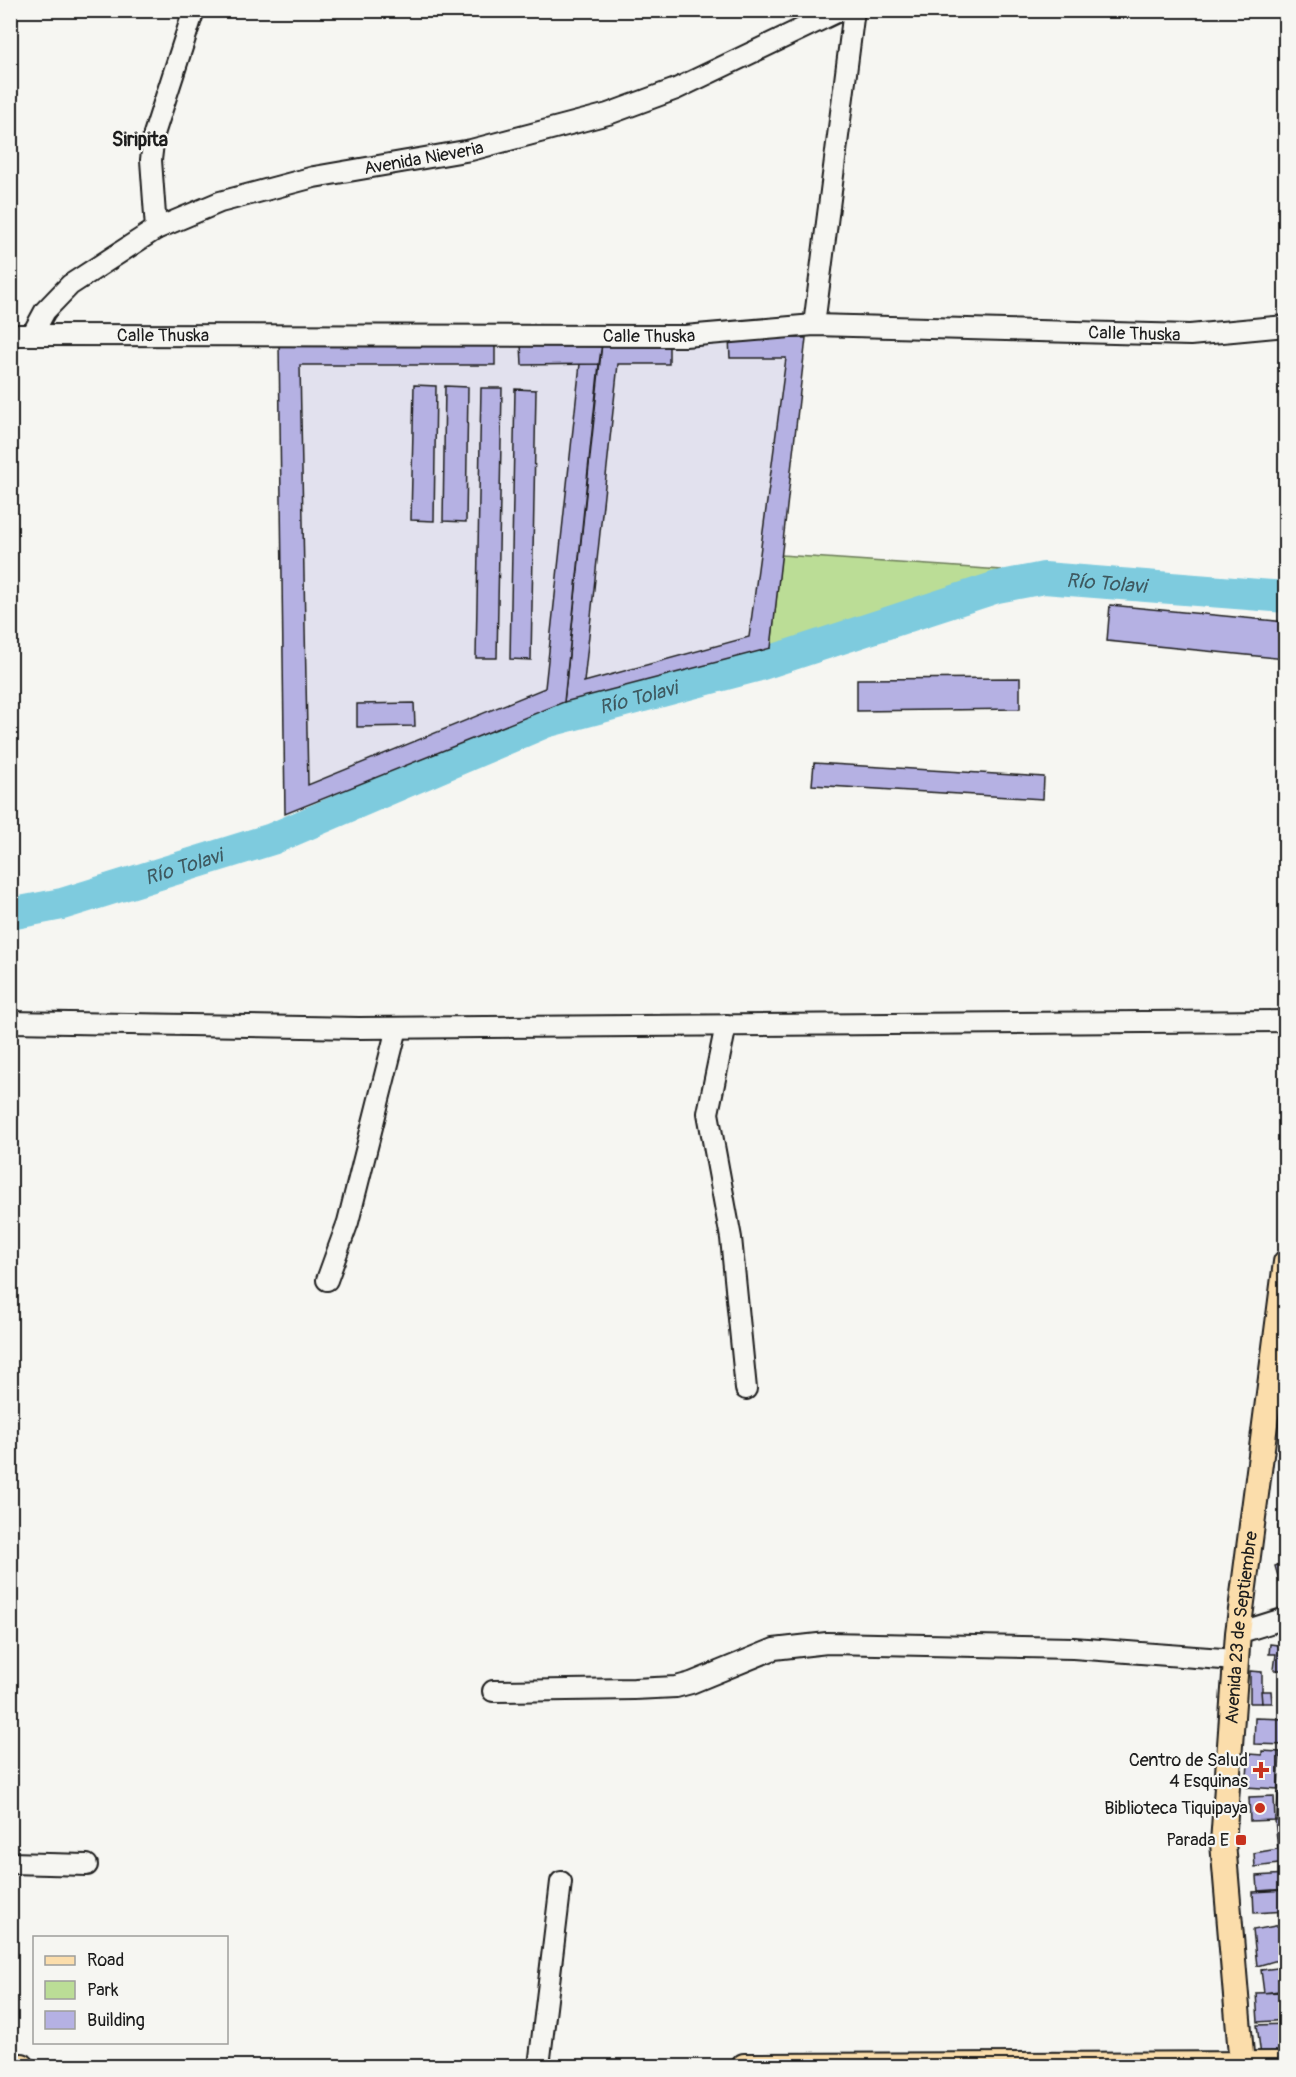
<svg xmlns="http://www.w3.org/2000/svg" width="1296" height="2077" font-family="Pangolin,sans-serif">
<style>
.built{fill:#e2e1ee}
.green{fill:#bbdd96;stroke:#6c7c59;stroke-width:1.5}
.lines{fill:none;stroke-linecap:round;stroke-linejoin:round}
.river{stroke:#7ecbde;stroke-width:32}
.building{fill:#b5b1e3;stroke:#1c1c1c;stroke-width:1.5}
.minor-casing{stroke:#1c1c1c;stroke-width:24}
.major-casing{stroke:#1c1c1c;stroke-width:28}
.minor{stroke:#f6f6f2;stroke-width:20}
.major{stroke:#fbddab;stroke-width:24}
.poi-dot{fill:#c8321e;stroke:#f6f6f2;stroke-width:2}
.labels{text-anchor:middle;dominant-baseline:central;stroke-width:4.5;stroke-linejoin:round;paint-order:stroke}
.street-label{font-size:18px;fill:#1c1c1c;stroke:#f6f6f2}
.poi-label{font-size:18px;fill:#1c1c1c;stroke:#f6f6f2;text-anchor:end}
.neighbourhood-label{font-size:20px;font-weight:bold;fill:#1c1c1c;stroke:#f6f6f2}
.water-label{font-size:20px;font-style:italic;fill:#3e5960;stroke:#f6f6f2}
</style>
<rect width="100%" height="100%" fill="#f6f6f2"/>
<filter id="ink" filterUnits="userSpaceOnUse"><feTurbulence type="fractalNoise" baseFrequency=".0167" numOctaves="2"/><feDisplacementMap in="SourceGraphic" scale="12" xChannelSelector="R" yChannelSelector="G"/><feConvolveMatrix kernelMatrix="1 2 1 2 8 2 1 2 1" color-interpolation-filters="sRGB"/></filter>
<g filter="url(#ink)">
<polygon class="built" points="806,338 771,648 564,702 285,814 279,343"/>
<polygon class="green" points="781,555 1002,570 771,648"/>
<g class="lines">
<path class="river" id="s1" d="M10,914L62,904L272,839L545,722L756,666L997,587L1044,578L1286,597"/>
</g>
<g class="building">
<polygon points="729,338 806,338 771,648 564,702 602,343 669,343 669,364 618,364 584,682 749,637 786,358 730,358"/>
<polygon points="279,343 495,343 495,365 300,365 308,785 545,688 580,364 599,364 564,702 285,814"/>
<polygon points="521,343 602,343 599,364 522,365"/>
<polygon points="414,385 436,386 434,521 411,520"/>
<polygon points="445,386 468,387 466,522 443,521"/>
<polygon points="481,388 502,388 497,658 476,658"/>
<polygon points="515,389 536,390 531,660 510,659"/>
<polygon points="1110,605 1286,622 1286,659 1107,641"/>
<polygon points="1020,678 1020,709 857,711 857,679"/>
<polygon points="414,703 415,726 357,727 357,704"/>
<polygon points="814,763 1044,777 1043,799 812,785"/>
<polygon points="1286,1524 1286,1540 1281,1541 1278,1526"/>
<polygon points="1286,1562 1286,1604 1275,1566"/>
<polygon points="1270,1644 1286,1646 1286,1670 1274,1670 1276,1654 1269,1654"/>
<polygon points="1250,1671 1262,1672 1262,1703 1250,1703"/>
<polygon points="1261,1691 1271,1691 1272,1703 1262,1703"/>
<polygon points="1255,1718 1286,1719 1286,1745 1254,1744"/>
<polygon points="1262,1751 1280,1752 1278,1789 1246,1787 1249,1754 1262,1755"/>
<polygon points="1286,1792 1286,1817 1277,1818 1278,1793"/>
<polygon points="1274,1796 1275,1820 1250,1821 1249,1797"/>
<polygon points="1275,1820 1286,1820 1286,1863 1255,1867 1254,1853 1278,1849"/>
<polygon points="1286,1874 1286,1889 1258,1891 1257,1876"/>
<polygon points="1286,1890 1286,1911 1254,1913 1253,1892"/>
<polygon points="1281,1925 1285,1958 1257,1966 1253,1930"/>
<polygon points="1285,1967 1286,1990 1264,1993 1261,1970"/>
<polygon points="1283,1992 1286,2020 1258,2022 1256,1993"/>
<polygon points="1286,2024 1286,2051 1282,2051 1283,2055 1261,2056 1257,2025"/>
</g>
<g class="lines">
<g class="minor-casing">
<g id="minor">
<polyline points="156,229 151,160 154,134 194,10"/>
<polyline points="814,325 854,10"/>
<path id="s2" d="M10,335L685,336L814,325L1190,335L1286,326"/>
<path id="s3" d="M32,335L45,311L70,285L156,229L220,202L314,177L471,150L608,114L676,89L841,10"/>
<polyline points="10,1022 359,1028 1286,1021"/>
<polyline points="726,1025 708,1113 731,1238 746,1389"/>
<polyline points="327,1280 348,1222 397,1028"/>
<polyline points="1238,1633 1286,1618"/>
<polyline points="493,1691 634,1689 676,1687 691,1683 774,1649 827,1643 1073,1648 1236,1660"/>
<polyline points="10,1863 87,1865"/>
<polyline points="539,2066 561,1882"/>
</g>
</g>
<g class="major-casing">
<g id="major">
<polyline points="10,2066 22,2066"/>
<polyline points="744,2066 1286,2064"/>
<path id="s4" d="M1242,2066L1223,1843L1238,1633L1286,1262"/>
</g>
</g>
<use href="#minor" class="minor"/>
<use href="#major" class="major"/>
</g>
</g>
<g class="poi-dot">
<path d="M1258 1761h6v6h6v6h-6v6h-6v-6h-6v-6h6z"/>
<circle cx="1260" cy="1808" r="6"/>
<rect x="1235" y="1834" width="12" height="12" rx="3"/>
</g>
<g class="labels">
<g class="street-label">
<text stroke="none"><textPath href="#s3" startOffset="444">Avenida Nieveria</textPath></text>
<text stroke="none"><textPath href="#s2" startOffset="1125">Calle Thuska</textPath></text>
<text stroke="none"><textPath href="#s2" startOffset="639">Calle Thuska</textPath></text>
<text stroke="none"><textPath href="#s2" startOffset="153">Calle Thuska</textPath></text>
<text stroke="none"><textPath href="#s4" startOffset="440">Avenida 23 de Septiembre</textPath></text>
</g>
<g class="poi-label">
<text x="1248" y="1760">Centro de Salud<tspan x="1248" dy="21">4 Esquinas</tspan></text>
<text x="1248" y="1808">Biblioteca Tiquipaya</text>
<text x="1229" y="1840">Parada E</text>
</g>
<g class="neighbourhood-label">
<text x="140" y="139">Siripita</text>
</g>
<g class="water-label">
<text stroke="none"><textPath href="#s1" startOffset="1152">Río Tolavi</textPath></text>
<text stroke="none"><textPath href="#s1" startOffset="666">Río Tolavi</textPath></text>
<text stroke="none"><textPath href="#s1" startOffset="180">Río Tolavi</textPath></text>
</g>
</g>
<rect width="1296" height="2077" fill="none" stroke="#f6f6f2" stroke-width="36"/>
<rect x="18" y="18" width="1260" height="2041" fill="none" stroke="#1c1c1c" stroke-width="2" filter="url(#ink)"/>
<rect x="33" y="1936" width="195" height="108" fill="#f6f6f2" stroke="#9f9f9c" stroke-width="1.5"/>
<rect x="45" y="1956" width="30" height="9" fill="#fbddab" stroke="#9f9f9c" stroke-width="1.5"/>
<text x="87" y="1966" font-size="18" fill="#1c1c1c">Road</text>
<rect x="45" y="1981" width="30" height="18" fill="#bbdd96" stroke="#9f9f9c" stroke-width="1.5"/>
<text x="87" y="1996" font-size="18" fill="#1c1c1c">Park</text>
<rect x="45" y="2011" width="30" height="18" fill="#b5b1e3" stroke="#9f9f9c" stroke-width="1.5"/>
<text x="87" y="2026" font-size="18" fill="#1c1c1c">Building</text>
</svg>
